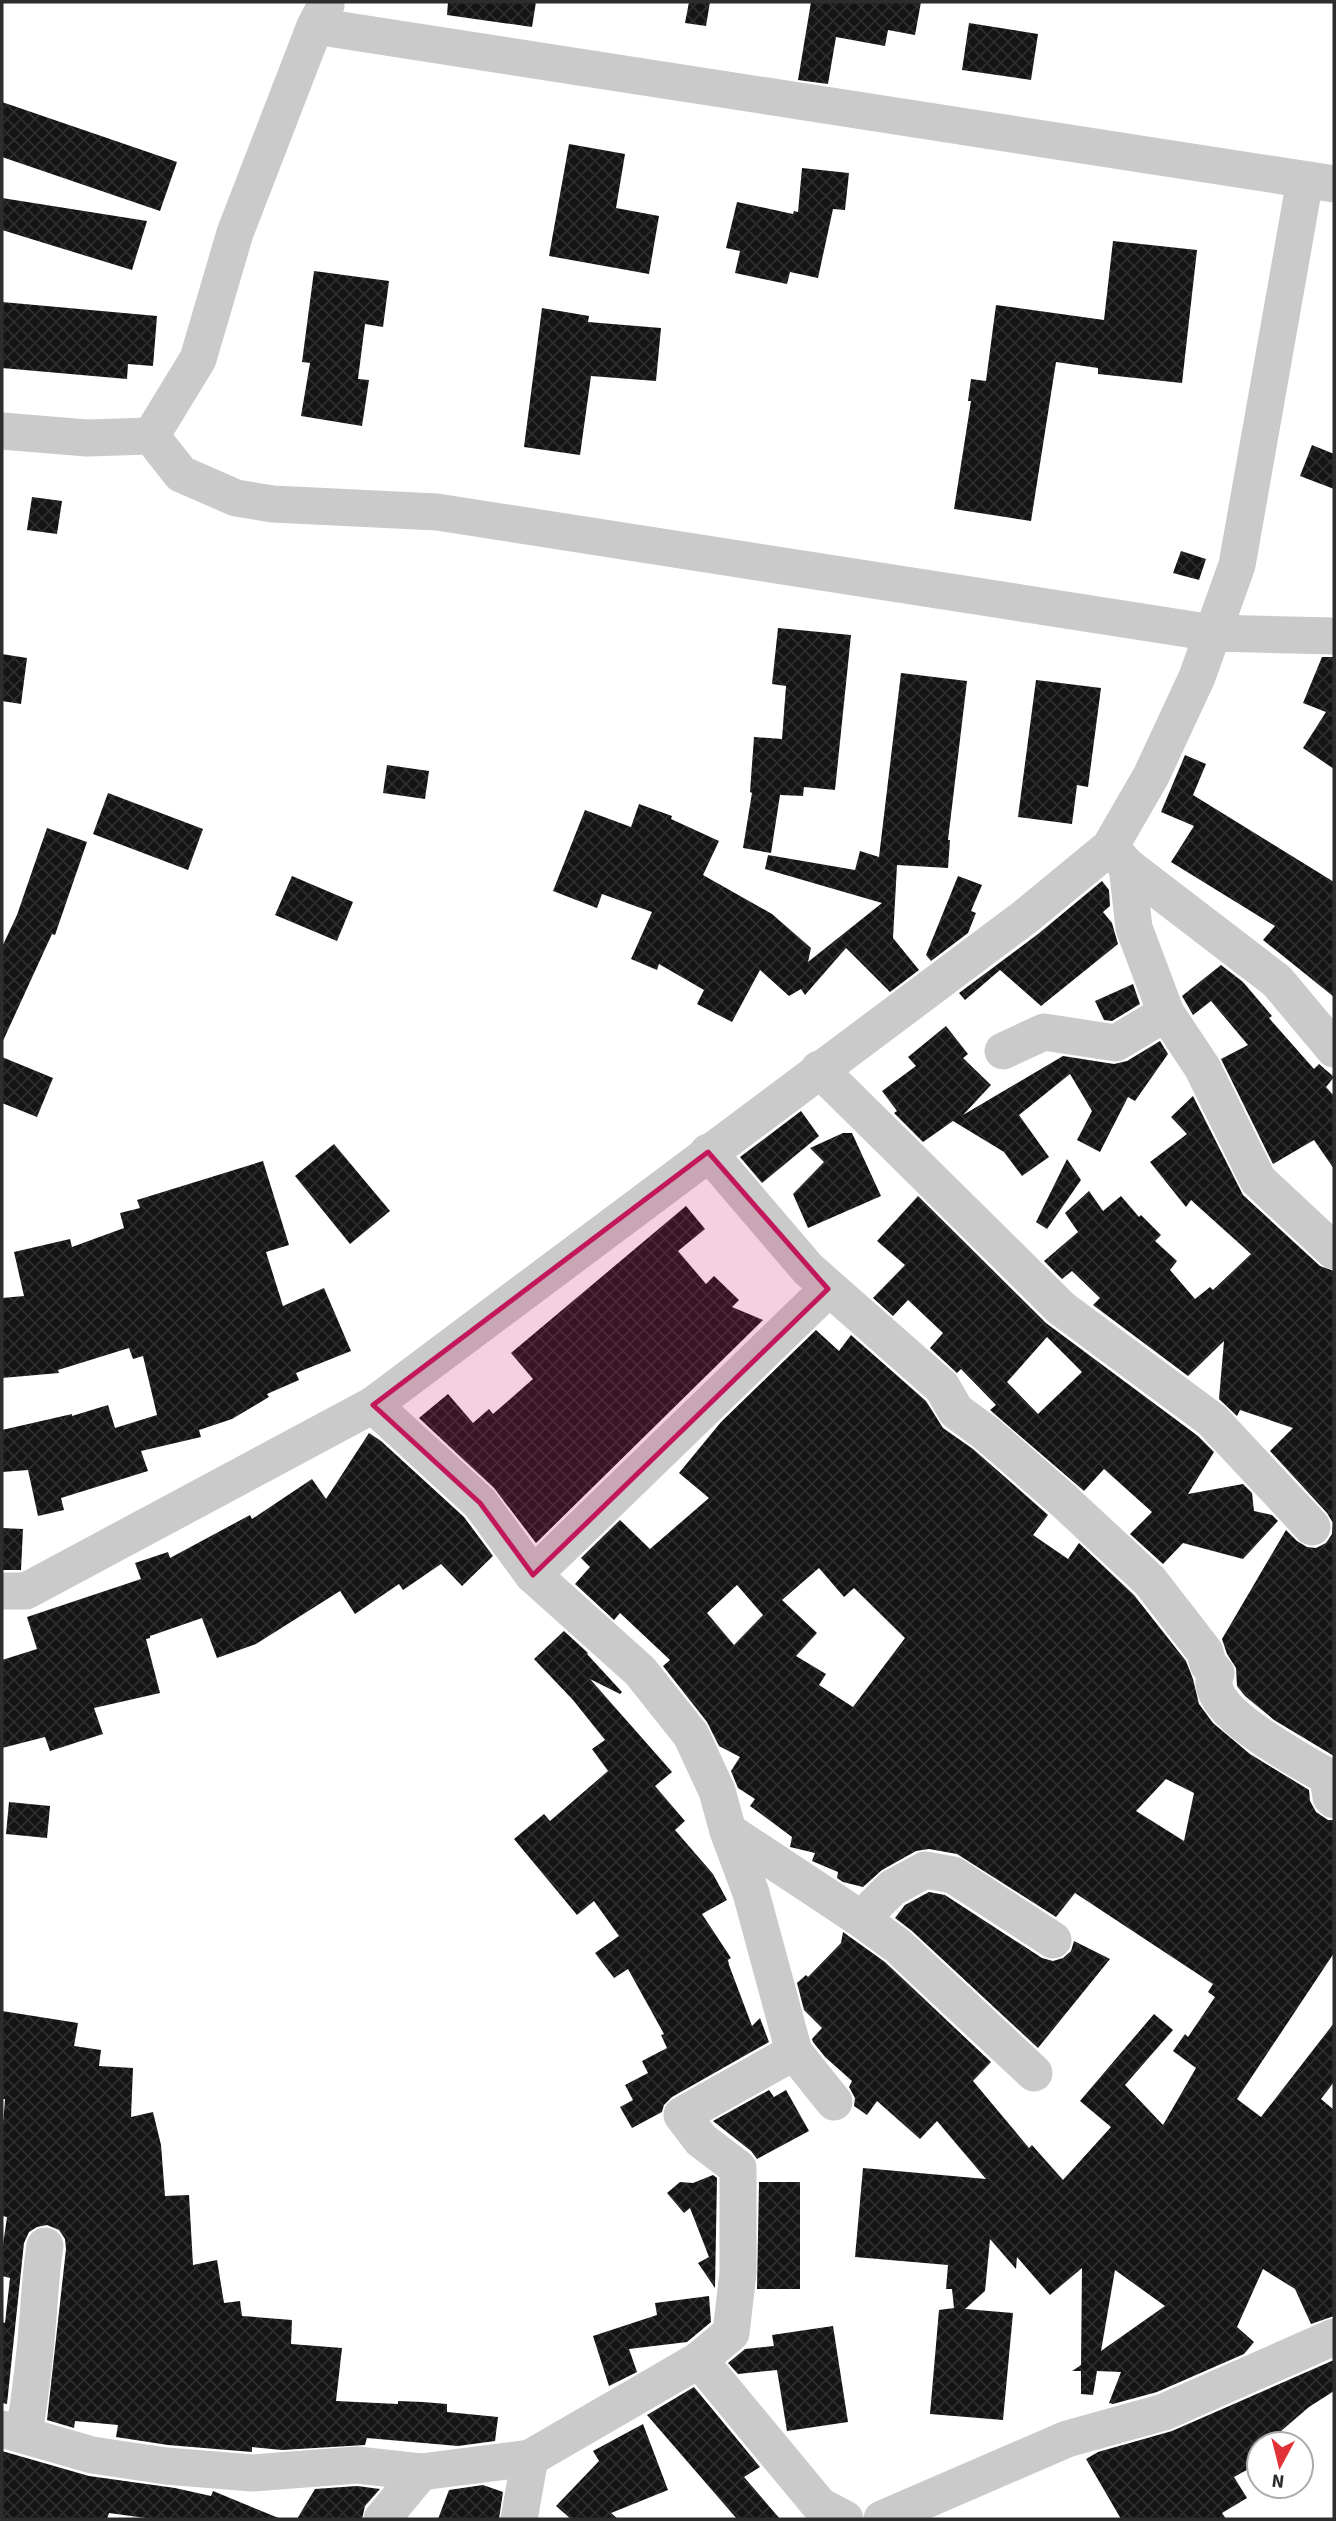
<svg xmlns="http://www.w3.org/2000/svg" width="1336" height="2521" font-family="'Source Sans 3',sans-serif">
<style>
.building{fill:url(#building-cross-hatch);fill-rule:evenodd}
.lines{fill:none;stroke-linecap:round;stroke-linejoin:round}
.minor{stroke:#cacaca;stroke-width:37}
.marked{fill:#c2185b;fill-opacity:0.2;stroke:#c2185b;stroke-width:5;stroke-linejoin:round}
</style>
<defs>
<pattern id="building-cross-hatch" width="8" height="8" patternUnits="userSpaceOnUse" patternTransform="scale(1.75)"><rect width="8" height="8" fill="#141414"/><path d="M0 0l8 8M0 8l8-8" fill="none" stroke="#2e2e2e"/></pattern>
</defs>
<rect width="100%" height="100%" fill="#fff"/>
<g class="building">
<polygon points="448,2 536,2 532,27 447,15"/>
<polygon points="689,2 710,2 706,26 685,23"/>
<polygon points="811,2 921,2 915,35 888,30 885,46 836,37 828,84 798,80"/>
<polygon points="969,23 1038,34 1031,80 962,70"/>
<polygon points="2,102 177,162 160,211 2,157"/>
<polygon points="569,144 625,154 616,208 659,216 649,274 549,256"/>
<polygon points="802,168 849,173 845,210 833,209 818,278 790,272 787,284 735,273 740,251 726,248 737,202 793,214 794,211 798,212"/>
<polygon points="2,198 147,221 132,270 2,230"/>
<polygon points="1113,241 1197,250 1182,383 1098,374 1098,368 1056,362 1031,521 954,509 971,401 968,401 971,379 986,381 996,305 1104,320"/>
<polygon points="314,271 389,281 383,327 365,324 358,379 369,380 362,426 301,416 310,363 302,362"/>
<polygon points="2,302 157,316 153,366 128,364 127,379 2,368"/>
<polygon points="542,308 589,316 588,322 661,328 656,381 591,376 580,455 524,447"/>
<polygon points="1312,445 1334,454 1334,489 1300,476"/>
<polygon points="32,497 62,501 57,534 27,530"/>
<polygon points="1181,551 1206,559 1199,580 1173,573"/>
<polygon points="778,628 851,635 835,790 804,787 803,796 780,795 771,853 743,848 752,793 750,792 754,737 782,739 786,686 772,684"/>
<polygon points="2,654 27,658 21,704 2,701"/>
<polygon points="1322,657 1334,657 1334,769 1303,748 1326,712 1303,703"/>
<polygon points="901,673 967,681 948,840 950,840 948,868 897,865 893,938 919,970 890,992 846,948 805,995 801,989 789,996 760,970 732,1022 697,1004 704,990 659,964 657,970 631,959 652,912 602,894 597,908 553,891 585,810 631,827 639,804 672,816 671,819 719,841 703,875 772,914 811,948 808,962 882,903 765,869 768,855 855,870 860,851 879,857"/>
<polygon points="1036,680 1101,688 1088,787 1077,785 1072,824 1018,817"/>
<polygon points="1185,755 1206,764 1193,795 1334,882 1334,997 1263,940 1275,926 1171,862 1194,826 1161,812"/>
<polygon points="387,765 429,771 425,799 383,793"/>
<polygon points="108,793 203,829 188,870 93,834"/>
<polygon points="47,828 87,842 55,935 52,934 2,1043 2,947 17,915"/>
<polygon points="292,876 353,902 337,941 275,915"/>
<polygon points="958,876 982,885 971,911 976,913 968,933 931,961 926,955"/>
<polygon points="1102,881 1109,890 1110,906 1103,912 1112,923 1118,944 1041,1006 1000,970 965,1000 959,993 1038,934"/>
<polygon points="1221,965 1243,982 1272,1016 1269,1018 1314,1069 1319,1064 1334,1077 1326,1087 1334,1096 1334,1169 1314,1140 1273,1164 1221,1059 1248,1045 1211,1001 1193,1015 1182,996"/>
<polygon points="1133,984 1140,1004 1112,1021 1104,1020 1095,1001"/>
<polygon points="946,1026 968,1054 963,1058 991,1085 963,1115 1063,1056 1114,1064 1127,1061 1160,1041 1168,1054 1135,1101 1128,1097 1100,1152 1077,1140 1092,1111 1070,1074 1019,1115 1049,1157 1022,1176 1004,1152 953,1121 923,1142 894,1113 897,1111 882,1091 916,1066 908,1057"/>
<polygon points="2,1057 53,1078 37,1117 2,1103"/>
<polygon points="1193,1096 1243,1195 1320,1266 1334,1271 1334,1756 1274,1720 1245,1696 1237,1686 1236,1668 1227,1654 1222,1639 1286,1530 1297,1541 1307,1547 1316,1548 1326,1543 1332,1534 1333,1523 1327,1513 1270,1451 1293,1428 1240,1410 1237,1416 1219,1399 1224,1341 1188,1376 1093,1305 1100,1298 1072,1271 1062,1279 1044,1261 1078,1232 1065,1213 1089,1191 1103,1211 1121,1196 1139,1217 1141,1215 1161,1235 1155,1241 1177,1261 1170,1270 1195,1299 1210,1287 1213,1290 1251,1254 1191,1200 1186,1207 1150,1162 1187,1134 1171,1117"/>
<polygon points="801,1111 819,1136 762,1183 740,1157"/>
<polygon points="843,1133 852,1133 881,1196 808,1228 793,1194 824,1162 810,1148"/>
<polygon points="334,1144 390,1211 350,1244 295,1176"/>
<polygon points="1067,1159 1081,1180 1047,1229 1036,1222"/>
<polygon points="263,1161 289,1245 266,1252 283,1306 324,1288 351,1351 296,1373 299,1380 267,1394 269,1397 232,1419 199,1430 201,1437 141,1451 148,1471 61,1498 64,1510 38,1516 28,1470 2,1472 2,1430 72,1414 72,1416 108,1405 115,1428 157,1415 143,1356 133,1359 129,1348 58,1370 59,1373 2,1378 2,1298 24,1296 14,1252 70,1239 72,1247 124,1228 120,1213 140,1208 137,1200"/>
<path d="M918,1196L1046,1323L1198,1436L1214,1452L1188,1494L1243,1484L1252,1493L1254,1511L1272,1515L1278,1521L1243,1559L1183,1543L1163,1564L1130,1534L1152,1512L1104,1469L1084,1491L990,1410L996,1405L961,1369L957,1373L930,1348L943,1333L908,1300L893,1316L873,1298L905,1265L877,1241ZM1047,1337L1082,1372L1038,1414L1007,1382Z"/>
<polygon points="686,1206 705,1229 678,1251 706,1284 714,1276 739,1300 732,1307 763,1320 536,1543 494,1488 419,1418 448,1394 473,1423 489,1409 493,1414 533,1379 511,1353"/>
<path d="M816,1330L839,1351L851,1335L926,1401L943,1428L973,1449L1048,1515L1033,1535L1068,1559L1079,1543L1134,1595L1186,1661L1193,1679L1199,1704L1213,1723L1250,1754L1309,1790L1310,1801L1316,1812L1328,1820H1334V1953L1237,2099L1261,2117L1334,2023V2082L1321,2099L1334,2110V2316L1311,2324L1295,2289L1263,2269L1237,2327L1254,2342L1244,2354L1157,2392L1113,2404L1109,2403L1121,2372L1097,2371L1093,2395L1081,2394V2371H1072L1081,2365L1082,2268L1050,2295L1017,2257L1016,2269L990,2239L985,2291L965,2309L1013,2313L1003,2420L930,2414L939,2310L954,2308L952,2289H946L948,2265L855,2257L863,2168L986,2179L937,2121L920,2139L877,2101L867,2115L854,2106L855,2098L849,2087L852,2081L825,2057L813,2042L812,2039L822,2028L804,2010L797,1983L806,1975L808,1977L841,1943L843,1932L885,1962L991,2062L973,2081L1029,2148L1032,2145L1063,2180L1111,2127L1080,2101L1154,2014L1173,2030L1125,2085L1163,2125L1196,2068L1173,2051L1185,2034L1188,2037L1215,1997L1208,1992L1213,1984L1075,1893L1056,1917L957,1854L929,1849L916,1851L882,1870L863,1887L843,1882L837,1878L838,1872L812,1861L815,1853L790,1847L792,1837L750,1806L755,1799L738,1788L731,1771L740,1757L719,1746L707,1722L663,1666L670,1660L620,1613L614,1620L575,1584L590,1567L581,1558L620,1520L650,1549L709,1498L679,1473L721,1422ZM819,1568L844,1597L854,1588L905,1638L853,1707L819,1685L826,1674L796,1656L817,1633L782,1600ZM737,1585L763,1615L734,1645L707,1613ZM1166,1779L1194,1793L1184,1841L1136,1811ZM1115,2270L1165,2306L1101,2351Z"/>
<polygon points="369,1433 381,1441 464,1517 493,1556 462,1586 441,1564 403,1590 399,1584 355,1614 340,1591 256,1644 217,1658 202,1618 150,1636 150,1638 146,1639 160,1693 94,1708 103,1734 50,1751 45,1737 2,1748 2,1660 37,1649 27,1617 141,1579 135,1563 168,1552 170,1558 250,1515 252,1519 312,1479 326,1499"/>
<polygon points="2,1528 23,1529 21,1570 2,1570"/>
<polygon points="564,1631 588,1653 587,1654 622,1692 620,1694 590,1679 672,1772 655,1786 685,1821 675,1830 713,1874 727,1900 702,1914 731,1958 728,1960 729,1965 752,2026 760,2018 769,2042 672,2097 664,2105 662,2112 632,2128 620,2107 633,2100 625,2085 648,2073 642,2061 667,2048 661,2035 664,2034 628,1969 614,1978 595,1953 619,1936 594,1901 577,1915 514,1839 544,1814 550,1821 608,1771 592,1749 605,1740 573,1700 534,1659"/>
<polygon points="9,1802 50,1806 47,1838 6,1834"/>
<polygon points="929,1892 945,1895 1042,1958 1053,1961 1063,1958 1071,1951 1074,1941 1110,1959 1038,2048 912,1931 895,1918 905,1905"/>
<polygon points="2,2011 78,2023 74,2046 101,2050 99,2066 133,2068 131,2117 153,2112 161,2145 165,2196 189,2195 193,2265 217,2260 224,2303 240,2301 242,2316 292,2320 291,2344 342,2348 336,2401 398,2404 398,2401 423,2402 447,2404 447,2412 498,2417 495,2441 458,2446 367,2438 365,2445 282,2450 252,2447 252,2452 168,2445 116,2437 118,2425 75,2421 74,2428 47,2420 66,2249 65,2239 59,2230 47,2225 37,2227 29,2232 24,2243 7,2404 2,2403 2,2322 5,2323 10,2278 2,2276 2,2251 7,2217 2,2216 2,2137 5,2099 2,2099"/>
<polygon points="769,2090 774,2097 786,2090 809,2131 757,2159 751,2151 713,2121"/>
<polygon points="713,2175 717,2178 715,2288 698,2263 709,2257 690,2208 684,2213 667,2193 680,2182 693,2183"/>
<polygon points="759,2182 800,2182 800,2289 757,2289"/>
<polygon points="709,2296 711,2322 687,2342 629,2349 637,2372 609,2386 593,2336 657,2315 655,2303"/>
<polygon points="833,2326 848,2422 787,2431 777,2370 738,2374 728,2363 745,2349 774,2346 772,2335"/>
<polygon points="1334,2360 1334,2391 1309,2407 1267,2443 1259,2444 1259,2448 1254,2451 1254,2466 1234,2477 1247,2498 1222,2513 1226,2519 1121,2519 1086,2459 1098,2452 1172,2431"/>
<polygon points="694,2387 760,2467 744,2477 780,2519 737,2519 647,2415"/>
<polygon points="643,2424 668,2490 611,2513 618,2519 571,2519 556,2506 599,2461 593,2451"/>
<polygon points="2,2451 89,2476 175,2488 211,2496 213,2491 281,2519 153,2519 109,2513 107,2519 2,2519"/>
<polygon points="483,2485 503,2492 499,2519 438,2519 449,2490"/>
<polygon points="357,2486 380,2489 365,2506 362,2519 297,2519 315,2489"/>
</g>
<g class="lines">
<g class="minor">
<polyline points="315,26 1334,184"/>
<polyline points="2,431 87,438 151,436"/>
<polyline points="151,436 181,474 236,498 273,504 437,512 1213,633 1334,636"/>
<polyline points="151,436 198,359 235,233 315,26 326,5"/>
<polyline points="1118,856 1127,866 1277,981 1334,1049"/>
<polyline points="1127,866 1134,928 1166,1013 1202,1067 1258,1180 1334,1251"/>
<polyline points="1003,1051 1044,1032 1116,1043 1166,1013"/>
<polyline points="819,1069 1061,1308 1212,1420 1312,1527"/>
<path d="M708,1152L808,1269L942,1387L956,1411L986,1433L1063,1500L1150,1581L1205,1652L1208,1664L1216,1673C1215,1677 1213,1680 1214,1684C1217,1717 1301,1761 1328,1777L1331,1797L1334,1800"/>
<polyline points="373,1405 480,1503 533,1575 640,1671 691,1735 717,1791 728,1831 751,1893 794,2052 682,2115 701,2140 738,2168 738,2273 731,2333 699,2360"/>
<polyline points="533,1575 828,1289"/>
<polyline points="2,1591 26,1591 373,1405 1025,917 1110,847 1151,776 1197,677 1237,565 1305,180"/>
<polyline points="728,1831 861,1919 898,1946 1034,2073"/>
<polyline points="861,1919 892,1888 925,1870 953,1875 1053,1940"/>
<polyline points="794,2052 834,2102"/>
<polyline points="2,2429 92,2455 166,2466 252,2473 357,2465 421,2472 530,2458 699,2360 820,2506 845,2519"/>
<path d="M24,2435C30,2396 35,2357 38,2317C40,2293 41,2270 45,2246"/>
<polyline points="382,2519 421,2472"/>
<polyline points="519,2519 530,2458"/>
<polyline points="882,2519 1067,2439 1164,2412 1334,2337"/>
</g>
</g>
<path class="marked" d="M708,1152L828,1289L533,1575L480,1503L373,1405Z"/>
<rect width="1336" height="2521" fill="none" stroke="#2d2d2d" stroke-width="7"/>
<g transform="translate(1280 2465) rotate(187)"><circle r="33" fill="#ffffff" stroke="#ababab" stroke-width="2"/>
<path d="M0-5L12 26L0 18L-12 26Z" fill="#e23137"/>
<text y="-10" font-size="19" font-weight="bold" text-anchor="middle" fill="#2d2d2d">N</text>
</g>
</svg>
